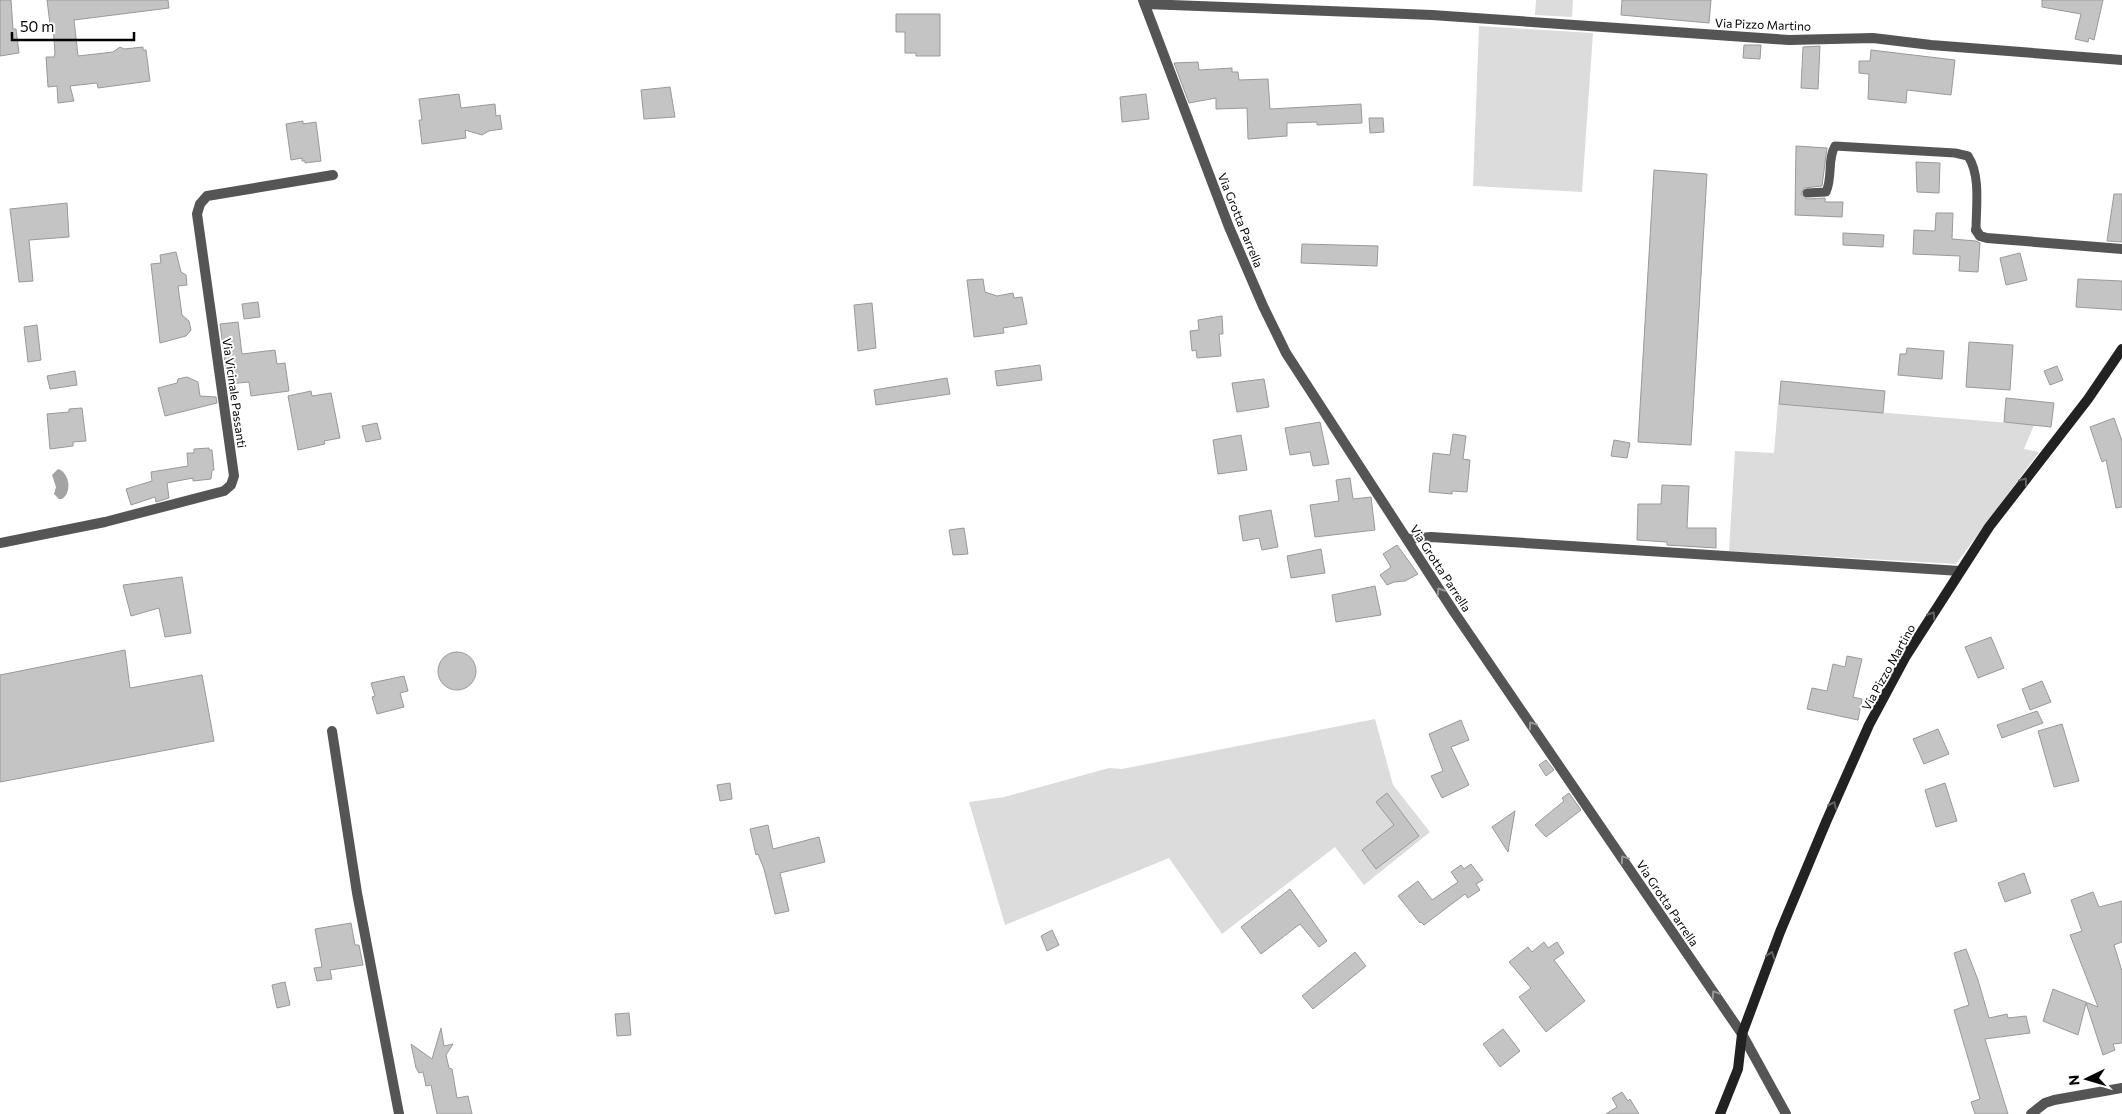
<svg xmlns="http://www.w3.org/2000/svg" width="2122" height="1114" font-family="Commissioner,sans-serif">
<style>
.green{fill:#dcdcdc}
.water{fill:#a3a3a3}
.building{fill:#c4c4c4;stroke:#999}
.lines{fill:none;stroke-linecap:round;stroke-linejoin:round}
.lane{stroke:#555;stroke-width:9}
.street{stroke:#555;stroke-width:10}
.secondary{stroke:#222;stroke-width:10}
.oneway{stroke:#646464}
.oneway2{stroke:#999}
.labels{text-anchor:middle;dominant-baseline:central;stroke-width:4;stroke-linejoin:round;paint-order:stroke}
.street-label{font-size:12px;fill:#000;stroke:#fff}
</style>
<rect width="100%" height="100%" fill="#fff"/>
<g class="green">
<polygon points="1536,0 1573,0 1572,17 1535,15"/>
<polygon points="1479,26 1593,33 1582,192 1473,186"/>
<polygon points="1778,404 2034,425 2024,449 2039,452 1956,564 1729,551 1735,451 1774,453"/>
<polygon points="1375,719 1393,785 1430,832 1364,885 1335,847 1222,934 1169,858 1005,925 969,802 1004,797 1109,768 1122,769"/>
</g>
<path class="water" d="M58,469C69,472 73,492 62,499H59L54,494L56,487L52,475Z"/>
<g class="building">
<polygon points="0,0 11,0 13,29 16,29 19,53 0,56"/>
<polygon points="47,0 168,0 169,8 74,20 78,56 113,52 120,47 124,49 143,47 143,50 146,50 150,81 98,88 97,83 70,86 74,101 58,103 57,86 48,87 46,57 54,57 55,54 53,23 50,24"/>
<polygon points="1622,0 1711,0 1709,23 1621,15"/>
<polygon points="2042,0 2103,0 2094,40 2089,38 2088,42 2075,39 2081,14 2042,7"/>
<polygon points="896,14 940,14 940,56 916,56 916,53 905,53 905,32 896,32"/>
<polygon points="1744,45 1761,45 1760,59 1743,58"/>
<polygon points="1820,46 1818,89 1801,88 1803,47"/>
<polygon points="1871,50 1955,60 1951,95 1907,90 1906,103 1868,99 1869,74 1859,73 1859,61 1870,61"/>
<polygon points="1198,62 1199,70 1232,68 1232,72 1238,72 1239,80 1268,79 1270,109 1361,104 1362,123 1317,125 1317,122 1287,123 1287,136 1248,139 1247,108 1216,109 1216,98 1189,103 1174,63"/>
<polygon points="670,87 675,117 644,119 641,90"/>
<polygon points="459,94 461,108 495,104 496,116 500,115 502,129 489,131 482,135 465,130 466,138 422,144 419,120 422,120 419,99"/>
<polygon points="1146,94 1149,119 1122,122 1120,97"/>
<polygon points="1369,118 1383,118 1384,132 1370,133"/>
<polygon points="303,121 303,124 316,122 321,161 305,163 305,161 302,161 302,158 291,160 286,124"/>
<polygon points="1796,146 1827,148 1822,186 1804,188 1801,194 1807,199 1825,198 1825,202 1843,202 1842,217 1795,215"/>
<polygon points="1916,162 1940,163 1939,193 1917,192"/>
<polygon points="1654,170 1707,174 1691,445 1638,442"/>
<polygon points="2114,194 2122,194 2122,242 2107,241"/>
<polygon points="67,203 69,237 29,240 33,281 19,282 10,209"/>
<polygon points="1936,213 1953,213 1952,239 1976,241 1980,243 1978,272 1959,271 1960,256 1913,254 1914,230 1935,231"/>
<polygon points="1843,233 1884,235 1883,247 1843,245"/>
<polygon points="1302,244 1378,246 1377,266 1301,263"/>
<polygon points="176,252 181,272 186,275 187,285 178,286 182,315 189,321 191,330 186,336 160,343 151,264 161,263 160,255"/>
<polygon points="2020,253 2027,280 2006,285 2000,258"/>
<polygon points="983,279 985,292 997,296 1013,293 1014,298 1022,297 1027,324 1003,328 1004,333 974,337 967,280"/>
<polygon points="2078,279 2122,281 2122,310 2076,307"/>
<polygon points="258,302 260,317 244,319 242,304"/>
<polygon points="872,303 876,348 858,351 854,305"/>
<polygon points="1222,316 1223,334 1219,334 1221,356 1197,358 1196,350 1192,351 1190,331 1199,330 1198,320"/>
<polygon points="238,322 242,354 275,350 277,364 285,363 289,391 251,396 249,382 228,384 220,324"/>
<polygon points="37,325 41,360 28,362 24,327"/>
<polygon points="1969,342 2013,345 2010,390 1966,387"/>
<polygon points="1907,348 1944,351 1942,379 1898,375 1900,354 1906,354"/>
<polygon points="1040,365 1042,380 997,386 995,371"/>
<polygon points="2057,366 2063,380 2050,385 2044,371"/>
<polygon points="75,371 77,385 50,389 47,376"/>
<polygon points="187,377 198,382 200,396 216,397 217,403 165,416 158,388 177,383 178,379"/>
<polygon points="947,378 950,394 876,405 874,390"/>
<polygon points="1264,379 1269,407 1237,412 1232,383"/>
<polygon points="1781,381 1885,391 1883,413 1779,404"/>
<polygon points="311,391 312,396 331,393 340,438 324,441 325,444 298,450 288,396"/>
<polygon points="2006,398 2054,403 2051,427 2004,422"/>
<polygon points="82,408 86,441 73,442 73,446 50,449 47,414 69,412 69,409"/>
<polygon points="2114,418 2122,441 2122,507 2116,508 2106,460 2102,462 2090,427"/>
<polygon points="1320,422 1329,464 1313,466 1310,452 1290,455 1285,428"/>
<polygon points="377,423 381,439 366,442 362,426"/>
<polygon points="1453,434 1466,436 1463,459 1470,460 1467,492 1452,491 1452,494 1429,492 1433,453 1450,455"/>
<polygon points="1241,435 1247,470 1218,474 1213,440"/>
<polygon points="1614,440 1630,443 1627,458 1611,456"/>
<polygon points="209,448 209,450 212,450 214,470 212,470 211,479 193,481 193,478 167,483 169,498 156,502 155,497 131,505 126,489 152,481 151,472 188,466 187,453 194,453 194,449"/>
<polygon points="1350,478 1353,499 1371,497 1375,530 1315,537 1310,505 1339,501 1336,480"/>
<polygon points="1662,485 1689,486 1687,528 1716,528 1716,548 1667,545 1667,542 1637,540 1638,504 1661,504"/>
<polygon points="1271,510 1278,547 1262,550 1259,538 1243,541 1239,516"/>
<polygon points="964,528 968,554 953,555 949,530"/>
<polygon points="1397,545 1418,574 1405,581 1394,582 1387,585 1380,575 1391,567 1383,554"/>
<polygon points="1321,549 1325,573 1291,578 1287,556"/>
<polygon points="182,577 191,633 165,637 159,608 131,616 123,585"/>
<polygon points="1375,586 1381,615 1336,622 1332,595"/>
<polygon points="1991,637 2004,668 1978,678 1965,647"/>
<polygon points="125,650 130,688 202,675 214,741 0,782 0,675"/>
<circle cx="457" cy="671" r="19"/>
<polygon points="1847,656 1862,659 1853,697 1862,699 1858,720 1807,709 1812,688 1827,691 1833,664 1845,667"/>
<polygon points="404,676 408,691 400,693 404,707 377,714 372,697 375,696 371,683"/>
<polygon points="2042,681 2051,702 2030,710 2022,689"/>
<polygon points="2037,711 2043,723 2002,738 1997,725"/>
<polygon points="1461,720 1469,740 1451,747 1469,785 1442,798 1431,776 1443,771 1429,734"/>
<polygon points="2062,724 2079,781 2054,787 2038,731"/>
<polygon points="1938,729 1949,754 1924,764 1913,739"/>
<polygon points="1546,760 1554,770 1546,776 1539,765"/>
<polygon points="730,783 732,799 720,801 717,785"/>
<polygon points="1945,783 1957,821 1936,827 1925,790"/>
<polygon points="1387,793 1419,836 1376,869 1362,850 1394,825 1376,802"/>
<polygon points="1569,793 1581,810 1546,837 1535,825 1564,801 1562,798"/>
<polygon points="1515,811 1508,852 1492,827"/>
<polygon points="768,825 773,849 819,837 825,862 780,873 789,911 775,914 764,869 758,854 756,855 750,829"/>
<polygon points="1471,864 1483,880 1476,884 1480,890 1468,898 1465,894 1424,925 1421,922 1420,923 1398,896 1418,881 1432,900 1458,882 1451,872 1461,865 1464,869"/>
<polygon points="2024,873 2031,893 2005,902 1998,883"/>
<polygon points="1290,889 1327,941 1319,947 1300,924 1261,954 1241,927"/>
<polygon points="2093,892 2099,907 2122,901 2122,942 2114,945 2122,971 2122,1043 2113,1044 2115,1050 2103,1055 2086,1003 2078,1035 2043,1021 2053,989 2098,1007 2070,935 2082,931 2071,900"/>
<polygon points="351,923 355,945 359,945 363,965 330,970 332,979 317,981 314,968 322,967 315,929"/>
<polygon points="1052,930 1059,945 1047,951 1041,936"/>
<polygon points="1544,942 1548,948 1557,942 1564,953 1554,960 1585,1001 1546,1032 1519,997 1531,988 1509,962 1528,947 1532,952"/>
<polygon points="1966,949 1978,980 1989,1018 2007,1014 2008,1018 2026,1016 2030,1033 1985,1039 2008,1114 1975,1114 1971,1102 1980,1099 1954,1010 1969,1005 1954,953"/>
<polygon points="1355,952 1366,966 1313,1009 1302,996"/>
<polygon points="285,982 290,1005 277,1008 272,985"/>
<polygon points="629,1013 631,1035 617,1036 615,1014"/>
<polygon points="441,1028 444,1046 453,1044 446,1055 449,1068 452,1069 457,1098 468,1096 472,1114 437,1114 431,1085 426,1086 423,1072 419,1073 416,1068 411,1044 432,1059"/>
<polygon points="1503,1029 1520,1051 1500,1067 1483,1044"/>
<polygon points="1622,1092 1628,1101 1630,1099 1639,1114 1606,1114 1617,1107 1612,1098"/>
</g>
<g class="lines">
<path class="lane" d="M1807,193L1826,192C1833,177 1827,160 1835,146L1955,153L1968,156C1981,176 1976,207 1976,230"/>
<g class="street">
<polyline points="1143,0 1229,227 1263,306 1286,353 1454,612 1742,1034 1786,1114"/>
<polyline points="1145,4 1432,15 1789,40 1873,38 1931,45 2122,60"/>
<polyline points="1976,230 1980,236 1987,238 2122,249"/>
<polyline points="1407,539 1431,537 1960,571"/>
<polyline points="0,543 105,522 224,491 231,485 234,476 197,214 200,204 207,196 333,175"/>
<polyline points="332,731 357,893 399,1114"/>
<polyline points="2031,1114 2045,1103 2054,1100 2122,1088"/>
</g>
<polyline class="secondary" points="1720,1114 1738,1069 1742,1034 1780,932 1826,822 1869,725 1906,656 1989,527 2088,399 2122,349"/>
</g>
<defs><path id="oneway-chevron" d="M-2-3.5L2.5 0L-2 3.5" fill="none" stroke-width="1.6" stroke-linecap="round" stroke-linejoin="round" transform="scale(1.25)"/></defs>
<g class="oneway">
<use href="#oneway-chevron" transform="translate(2024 481) rotate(-53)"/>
<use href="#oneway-chevron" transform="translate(1932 615) rotate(-57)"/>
<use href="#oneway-chevron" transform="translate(1833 805) rotate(-66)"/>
<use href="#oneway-chevron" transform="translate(1771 955) rotate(-70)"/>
</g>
<g class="oneway2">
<use href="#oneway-chevron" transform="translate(1440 591) rotate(-123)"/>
<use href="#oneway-chevron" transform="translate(1532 725) rotate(-124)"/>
<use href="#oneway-chevron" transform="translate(1624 859) rotate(-124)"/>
<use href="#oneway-chevron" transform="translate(1715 994) rotate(-124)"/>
</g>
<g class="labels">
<g class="street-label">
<text transform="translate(1763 24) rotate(2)">Via Pizzo Martino</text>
<text transform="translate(1241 220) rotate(68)">Via Grotta Parrella</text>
<text transform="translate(235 393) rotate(82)">Via Vicinale Passanti</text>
<text transform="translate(1441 568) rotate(57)">Via Grotta Parrella</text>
<text transform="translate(1888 667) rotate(-61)">Via Pizzo Martino</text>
<text transform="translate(1668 903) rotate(56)">Via Grotta Parrella</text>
</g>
</g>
<g transform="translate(2087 1079) rotate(265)" stroke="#ffffff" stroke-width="4" paint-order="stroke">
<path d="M0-4L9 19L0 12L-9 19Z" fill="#000000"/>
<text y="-8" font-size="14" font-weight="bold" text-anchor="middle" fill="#000000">N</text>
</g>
<path d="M12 32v8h122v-8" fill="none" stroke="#000000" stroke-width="2.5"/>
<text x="20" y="32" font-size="15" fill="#000000" stroke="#ffffff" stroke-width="4" paint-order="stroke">50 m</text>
</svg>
